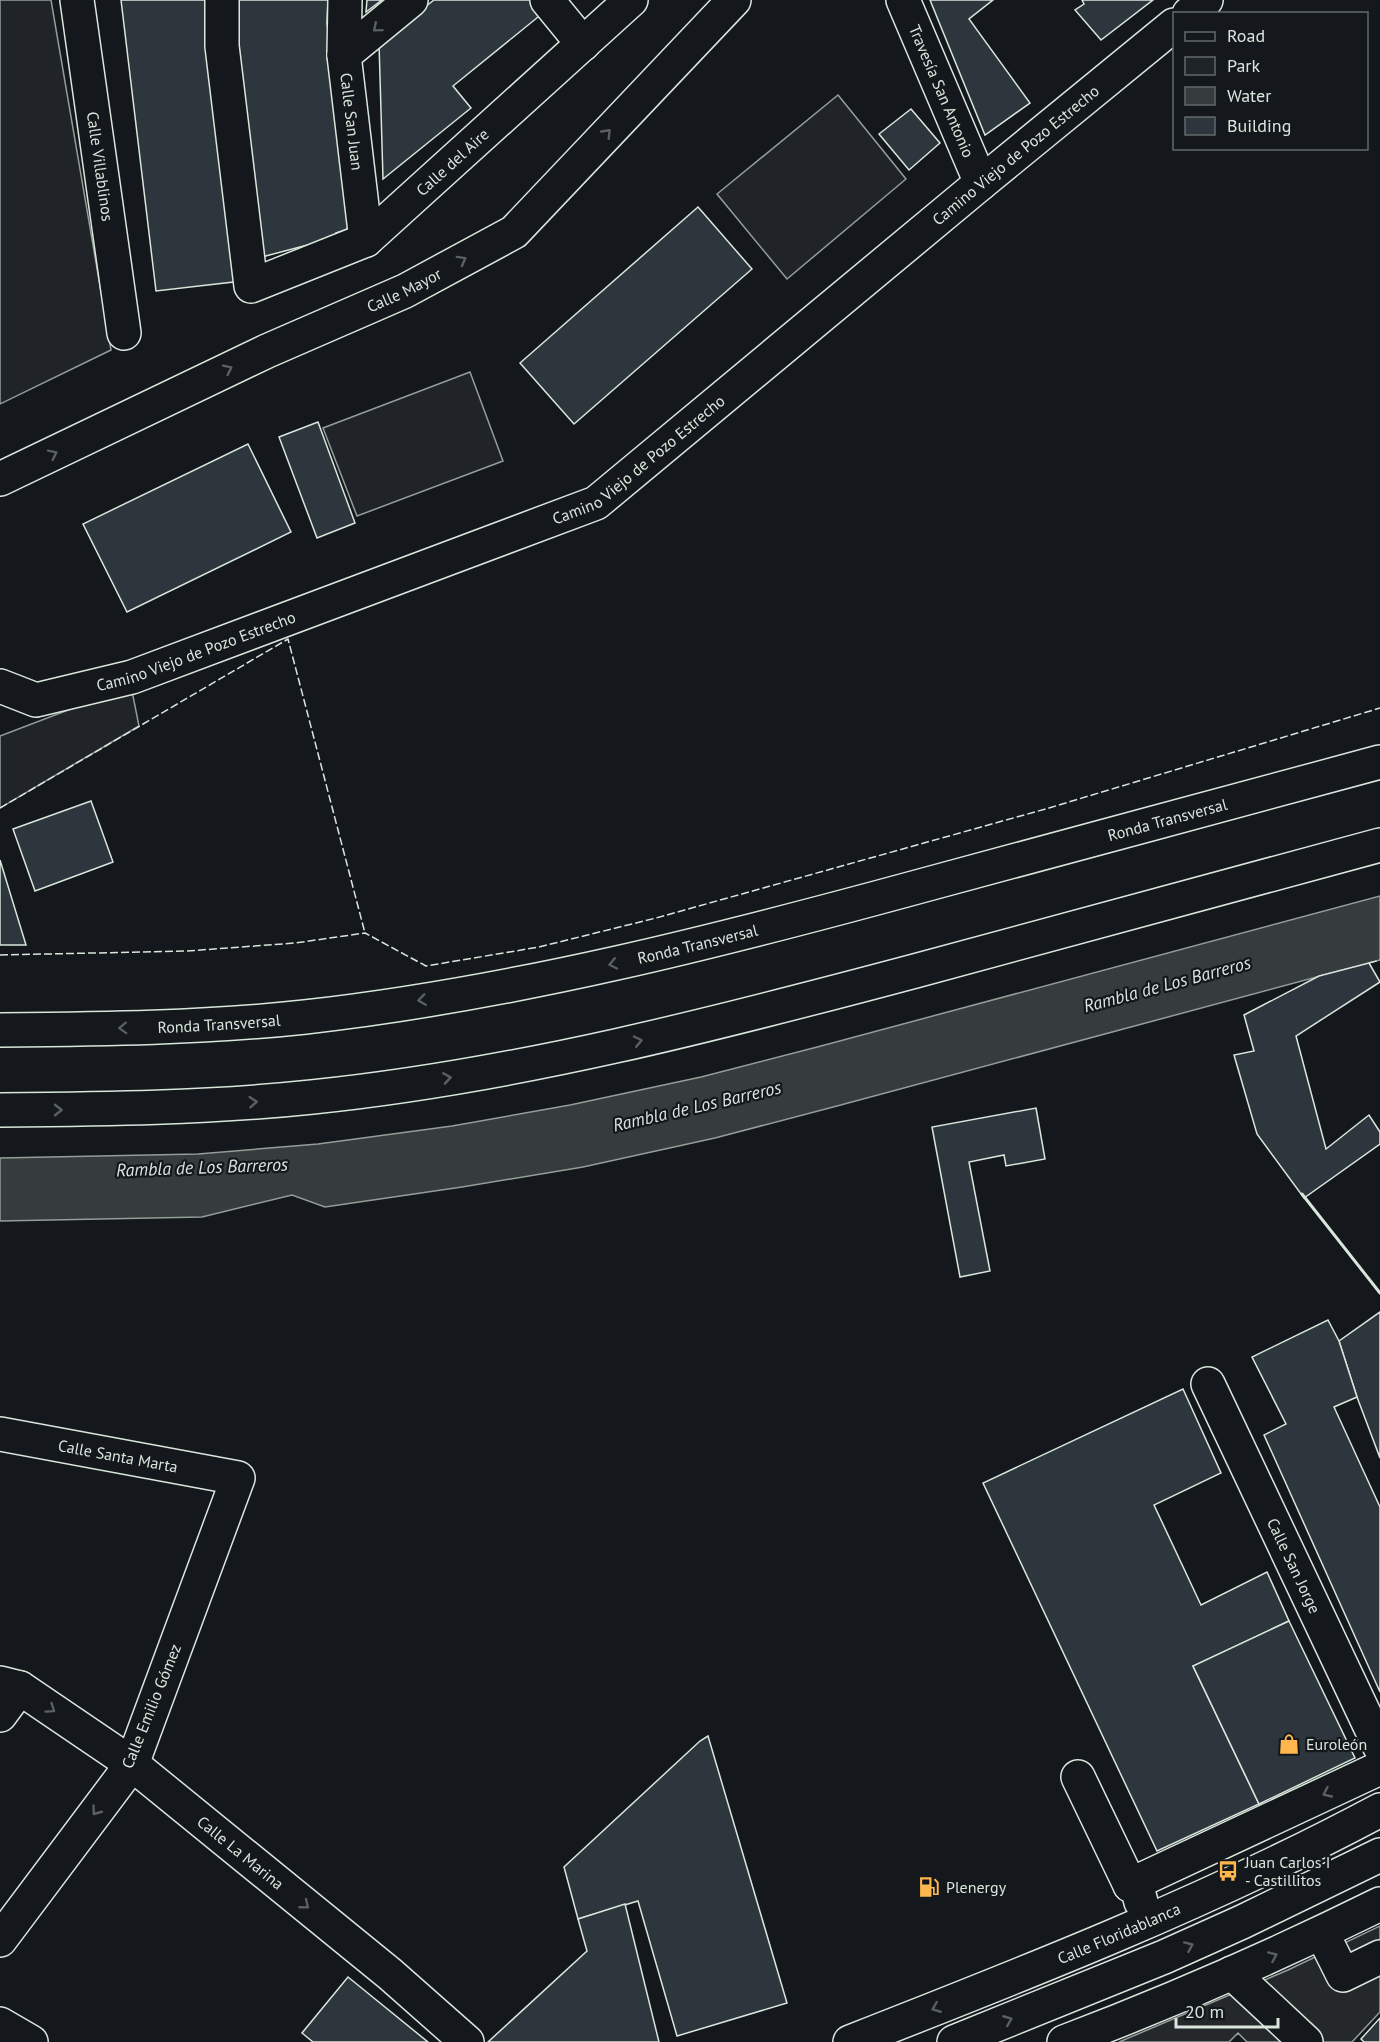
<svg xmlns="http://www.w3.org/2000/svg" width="1380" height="2042" font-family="'PT Sans',sans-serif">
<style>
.green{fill:#202428;stroke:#939e99;stroke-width:1.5}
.parking{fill:#24282b;stroke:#939e99;stroke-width:1.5}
.water{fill:#363b3e;stroke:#939e99;stroke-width:1.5}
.building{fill:#2c363c;stroke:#d8e6dc;stroke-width:1.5}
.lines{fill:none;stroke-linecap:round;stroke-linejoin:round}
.minor-casing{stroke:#d8e6dc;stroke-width:36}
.major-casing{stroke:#d8e6dc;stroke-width:36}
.highway-casing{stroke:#d8e6dc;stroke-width:36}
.minor{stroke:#14181c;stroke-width:33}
.major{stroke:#14181c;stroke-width:33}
.highway{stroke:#14181c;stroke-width:33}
.fence{stroke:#d8e6dc;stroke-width:1.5;stroke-dasharray:8 3;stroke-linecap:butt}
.wall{stroke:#d8e6dc;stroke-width:3}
.oneway{stroke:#59605f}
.labels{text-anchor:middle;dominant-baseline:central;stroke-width:4.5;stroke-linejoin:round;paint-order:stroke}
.street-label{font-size:16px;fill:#d8e6dc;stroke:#14181c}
.poi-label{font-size:16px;fill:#d8e6dc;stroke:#14181c;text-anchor:start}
.water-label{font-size:18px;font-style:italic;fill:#d8e6dc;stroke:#14181c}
</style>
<rect width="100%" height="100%" fill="#14181c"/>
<g class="green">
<polygon points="0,0 51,0 111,350 0,404"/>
<polygon points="838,95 906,179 787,279 717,194"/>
<polygon points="470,372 503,461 357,516 323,428"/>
<polygon points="131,686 139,726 0,808 0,736"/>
</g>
<polygon class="parking" points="1380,1926 1380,2012 1352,2042 1247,2042 1238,2033 1229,2042 1119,2042 1288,1970"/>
<polygon class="water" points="1380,896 1380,960 837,1106 715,1138 583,1167 462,1187 325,1207 292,1195 202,1217 0,1221 0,1158 198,1154 318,1144 452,1126 570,1105 701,1077 821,1046"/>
<g class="building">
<polygon points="121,0 206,0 242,281 156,291"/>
<polygon points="232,0 328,0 327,23 354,227 336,233 338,237 258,258"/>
<polygon points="367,0 382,0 366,12"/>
<polygon points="434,0 533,0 543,13 453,86 471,108 383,179 379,43"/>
<polygon points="930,0 993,0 969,19 1030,103 985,135"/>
<polygon points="1082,0 1153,0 1101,40 1075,10 1084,4"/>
<polygon points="911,109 940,143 909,170 879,134"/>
<polygon points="698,207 752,269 574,424 520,363"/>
<polygon points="318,422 355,523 317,538 279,437"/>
<polygon points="248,444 291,532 127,612 83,524"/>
<polygon points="91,801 113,862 35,891 13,829"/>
<polygon points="0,860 26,945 0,945"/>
<polygon points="1369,963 1380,982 1296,1036 1326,1149 1369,1115 1380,1132 1380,1144 1304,1198 1257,1134 1234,1055 1254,1051 1244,1015 1319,976"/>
<polygon points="1036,1108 1045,1159 1006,1166 1004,1155 969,1162 990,1271 960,1277 932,1127"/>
<polygon points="1380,1312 1380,1458 1357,1397 1339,1341"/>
<polygon points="1328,1320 1339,1341 1357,1397 1334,1407 1380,1507 1380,1692 1264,1435 1286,1424 1252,1357"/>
<polygon points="1183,1389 1221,1473 1154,1505 1201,1605 1267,1572 1289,1621 1193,1666 1259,1804 1157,1851 983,1483"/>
<polygon points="1289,1621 1355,1758 1259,1804 1193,1666"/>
<polygon points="708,1736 787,2003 677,2036 638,1901 578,1919 564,1867 700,1741"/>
<polygon points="625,1904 659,2042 488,2042 587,1951 578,1919"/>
<polygon points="348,1977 428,2042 313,2042 302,2033"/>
<polygon points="1380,2018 1380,2042 1364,2042 1361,2039"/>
</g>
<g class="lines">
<g class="minor-casing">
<g id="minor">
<path id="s1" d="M77,0L124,333"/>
<path id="s2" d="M222,0V46L251,286L366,240L631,0"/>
<path id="s3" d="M345,0L344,55L366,240"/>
<polyline points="547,0 583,44"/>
<path id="s4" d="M903,0L981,183"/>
<polyline points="1189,14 1206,0"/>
<polyline points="344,55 411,0"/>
<path id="s5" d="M0,479L267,351L405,291L514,232L734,0"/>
<path id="s6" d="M0,686L36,700L132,677L596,503L981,183L1174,25"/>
<path id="s7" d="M1208,1384L1380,1747"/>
<path id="s8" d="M0,1434L238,1478L132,1764L0,1940"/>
<path id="s9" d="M0,1683L20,1688L132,1764L390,1974L467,2042"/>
<polyline points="0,1715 20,1688"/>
<polyline points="1078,1777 1130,1885 1137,1887 1141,1902"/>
<polyline points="1130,1885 1380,1768"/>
<polyline points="1322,1933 1343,1975 1380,1957"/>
<polyline points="1232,1973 1306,2042"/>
<polyline points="0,2024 31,2042"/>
<path d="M1064,2042C1172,2001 1277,1955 1380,1904"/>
</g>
</g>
<g class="major-casing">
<g id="major">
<path id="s10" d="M850,2042C1029,1972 1210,1901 1380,1810"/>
<polyline points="954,2042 1164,1957 1242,1922 1380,1855"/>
</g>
</g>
<g class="highway-casing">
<g id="highway">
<path id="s11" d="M0,1030C101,1029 204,1028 305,1017C517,993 723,940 928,884C1079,843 1229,803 1380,762"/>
<path d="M0,1110C104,1109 208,1108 312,1097C516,1076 716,1024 915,971C1070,929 1225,887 1380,845"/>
</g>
</g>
<use href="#minor" class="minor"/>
<use href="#major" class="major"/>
<use href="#highway" class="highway"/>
<g class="fence">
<polyline points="0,808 288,639 365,933"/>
<polyline points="0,955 187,951 295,943 365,933 426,966 539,947 656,918 1049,808 1380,708"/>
<polyline points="1369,963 1380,960"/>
</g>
<polyline class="wall" points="1302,1194 1380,1293"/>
</g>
<defs><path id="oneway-chevron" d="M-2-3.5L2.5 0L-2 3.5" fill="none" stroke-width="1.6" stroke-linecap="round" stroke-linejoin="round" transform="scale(1.5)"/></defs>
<g class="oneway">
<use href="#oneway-chevron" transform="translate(377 28) rotate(140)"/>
<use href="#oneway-chevron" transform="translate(607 133) rotate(-46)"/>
<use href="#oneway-chevron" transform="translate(462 260) rotate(-29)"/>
<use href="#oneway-chevron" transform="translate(228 369) rotate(-26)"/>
<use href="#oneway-chevron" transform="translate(53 454) rotate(-26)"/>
<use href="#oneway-chevron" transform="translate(613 964) rotate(168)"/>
<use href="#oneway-chevron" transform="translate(422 1000) rotate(172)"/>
<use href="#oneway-chevron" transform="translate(123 1028) rotate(178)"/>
<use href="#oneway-chevron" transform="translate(638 1041) rotate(-12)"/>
<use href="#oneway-chevron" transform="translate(447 1078) rotate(-9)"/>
<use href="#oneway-chevron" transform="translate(253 1102) rotate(-4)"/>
<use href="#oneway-chevron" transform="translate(58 1110)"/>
<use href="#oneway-chevron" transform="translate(51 1709) rotate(35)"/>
<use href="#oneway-chevron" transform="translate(1327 1793) rotate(155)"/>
<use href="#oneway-chevron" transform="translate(96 1811) rotate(127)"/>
<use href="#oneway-chevron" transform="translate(305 1905) rotate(39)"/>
<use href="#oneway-chevron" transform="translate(1189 1946) rotate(-24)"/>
<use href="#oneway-chevron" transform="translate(1273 1956) rotate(-24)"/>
<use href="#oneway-chevron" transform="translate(936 2008) rotate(158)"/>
<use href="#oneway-chevron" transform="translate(1008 2020) rotate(-22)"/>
</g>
<defs>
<g id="shop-bare" transform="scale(1.62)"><path d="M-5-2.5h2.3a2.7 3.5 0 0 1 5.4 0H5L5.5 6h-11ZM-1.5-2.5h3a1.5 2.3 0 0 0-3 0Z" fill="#ffb74d" stroke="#14181c" stroke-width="2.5" paint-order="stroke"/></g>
<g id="bus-bare" transform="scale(1.62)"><path d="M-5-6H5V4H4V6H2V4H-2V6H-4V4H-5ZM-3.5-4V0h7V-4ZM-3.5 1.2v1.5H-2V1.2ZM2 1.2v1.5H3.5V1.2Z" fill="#ffb74d" stroke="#14181c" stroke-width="2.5" paint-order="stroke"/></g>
<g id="fuel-bare" transform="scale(1.62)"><path d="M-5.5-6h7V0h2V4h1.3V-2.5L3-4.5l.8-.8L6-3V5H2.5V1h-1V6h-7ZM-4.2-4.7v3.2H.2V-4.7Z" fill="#ffb74d" stroke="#14181c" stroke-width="2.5" paint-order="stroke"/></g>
</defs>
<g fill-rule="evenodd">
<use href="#shop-bare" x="1289" y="1744"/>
<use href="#bus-bare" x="1228" y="1871"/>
<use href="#fuel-bare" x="929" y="1887"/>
</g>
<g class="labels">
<g class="street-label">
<text stroke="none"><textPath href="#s4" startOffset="99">Travesía San Antonio</textPath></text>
<text stroke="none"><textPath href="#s3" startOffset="122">Calle San Juan</textPath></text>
<text stroke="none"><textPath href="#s6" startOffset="1178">Camino Viejo de Pozo Estrecho</textPath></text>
<text stroke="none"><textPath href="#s2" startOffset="528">Calle del Aire</textPath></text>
<text stroke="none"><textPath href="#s1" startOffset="168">Calle Villablinos</textPath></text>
<text stroke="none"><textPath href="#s5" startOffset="446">Calle Mayor</textPath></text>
<text stroke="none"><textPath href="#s6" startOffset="692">Camino Viejo de Pozo Estrecho</textPath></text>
<text stroke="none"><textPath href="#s6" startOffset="206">Camino Viejo de Pozo Estrecho</textPath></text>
<text stroke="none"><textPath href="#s11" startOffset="1191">Ronda Transversal</textPath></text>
<text stroke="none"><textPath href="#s11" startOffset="705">Ronda Transversal</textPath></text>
<text stroke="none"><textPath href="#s11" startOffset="219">Ronda Transversal</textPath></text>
<text stroke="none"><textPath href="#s8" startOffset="120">Calle Santa Marta</textPath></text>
<text stroke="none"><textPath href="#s7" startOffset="201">Calle San Jorge</textPath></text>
<text transform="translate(151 1706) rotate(-68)">Calle Emilio Gómez</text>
<text stroke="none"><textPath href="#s9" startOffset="296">Calle La Marina</textPath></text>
<text stroke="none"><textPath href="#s10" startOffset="290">Calle Floridablanca</textPath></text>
</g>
<g class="poi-label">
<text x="1306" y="1744">Euroleón</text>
<text x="1245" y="1862">Juan Carlos I<tspan x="1245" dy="18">- Castillitos</tspan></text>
<text x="946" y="1887">Plenergy</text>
</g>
<g class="water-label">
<text transform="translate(1167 984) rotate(-15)">Rambla de Los Barreros</text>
<text transform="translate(697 1106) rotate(-13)">Rambla de Los Barreros</text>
<text transform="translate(202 1167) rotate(-2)">Rambla de Los Barreros</text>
</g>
</g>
<rect x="1173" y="12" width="195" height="138" fill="#14181c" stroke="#626a69" stroke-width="1.5"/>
<rect x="1185" y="32" width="30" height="9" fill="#14181c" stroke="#626a69" stroke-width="1.5"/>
<text x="1227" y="42" font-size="18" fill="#d8e6dc">Road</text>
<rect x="1185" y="57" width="30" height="18" fill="#202428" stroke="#626a69" stroke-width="1.5"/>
<text x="1227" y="72" font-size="18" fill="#d8e6dc">Park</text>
<rect x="1185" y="87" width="30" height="18" fill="#363b3e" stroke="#626a69" stroke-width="1.5"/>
<text x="1227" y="102" font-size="18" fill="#d8e6dc">Water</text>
<rect x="1185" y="117" width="30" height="18" fill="#2c363c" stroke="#626a69" stroke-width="1.5"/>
<text x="1227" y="132" font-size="18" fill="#d8e6dc">Building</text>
<path d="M1176 2018v9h102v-9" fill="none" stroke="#d8e6dc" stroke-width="3"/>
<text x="1185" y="2018" font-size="18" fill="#d8e6dc" stroke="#14181c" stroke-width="4.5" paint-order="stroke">20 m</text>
</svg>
